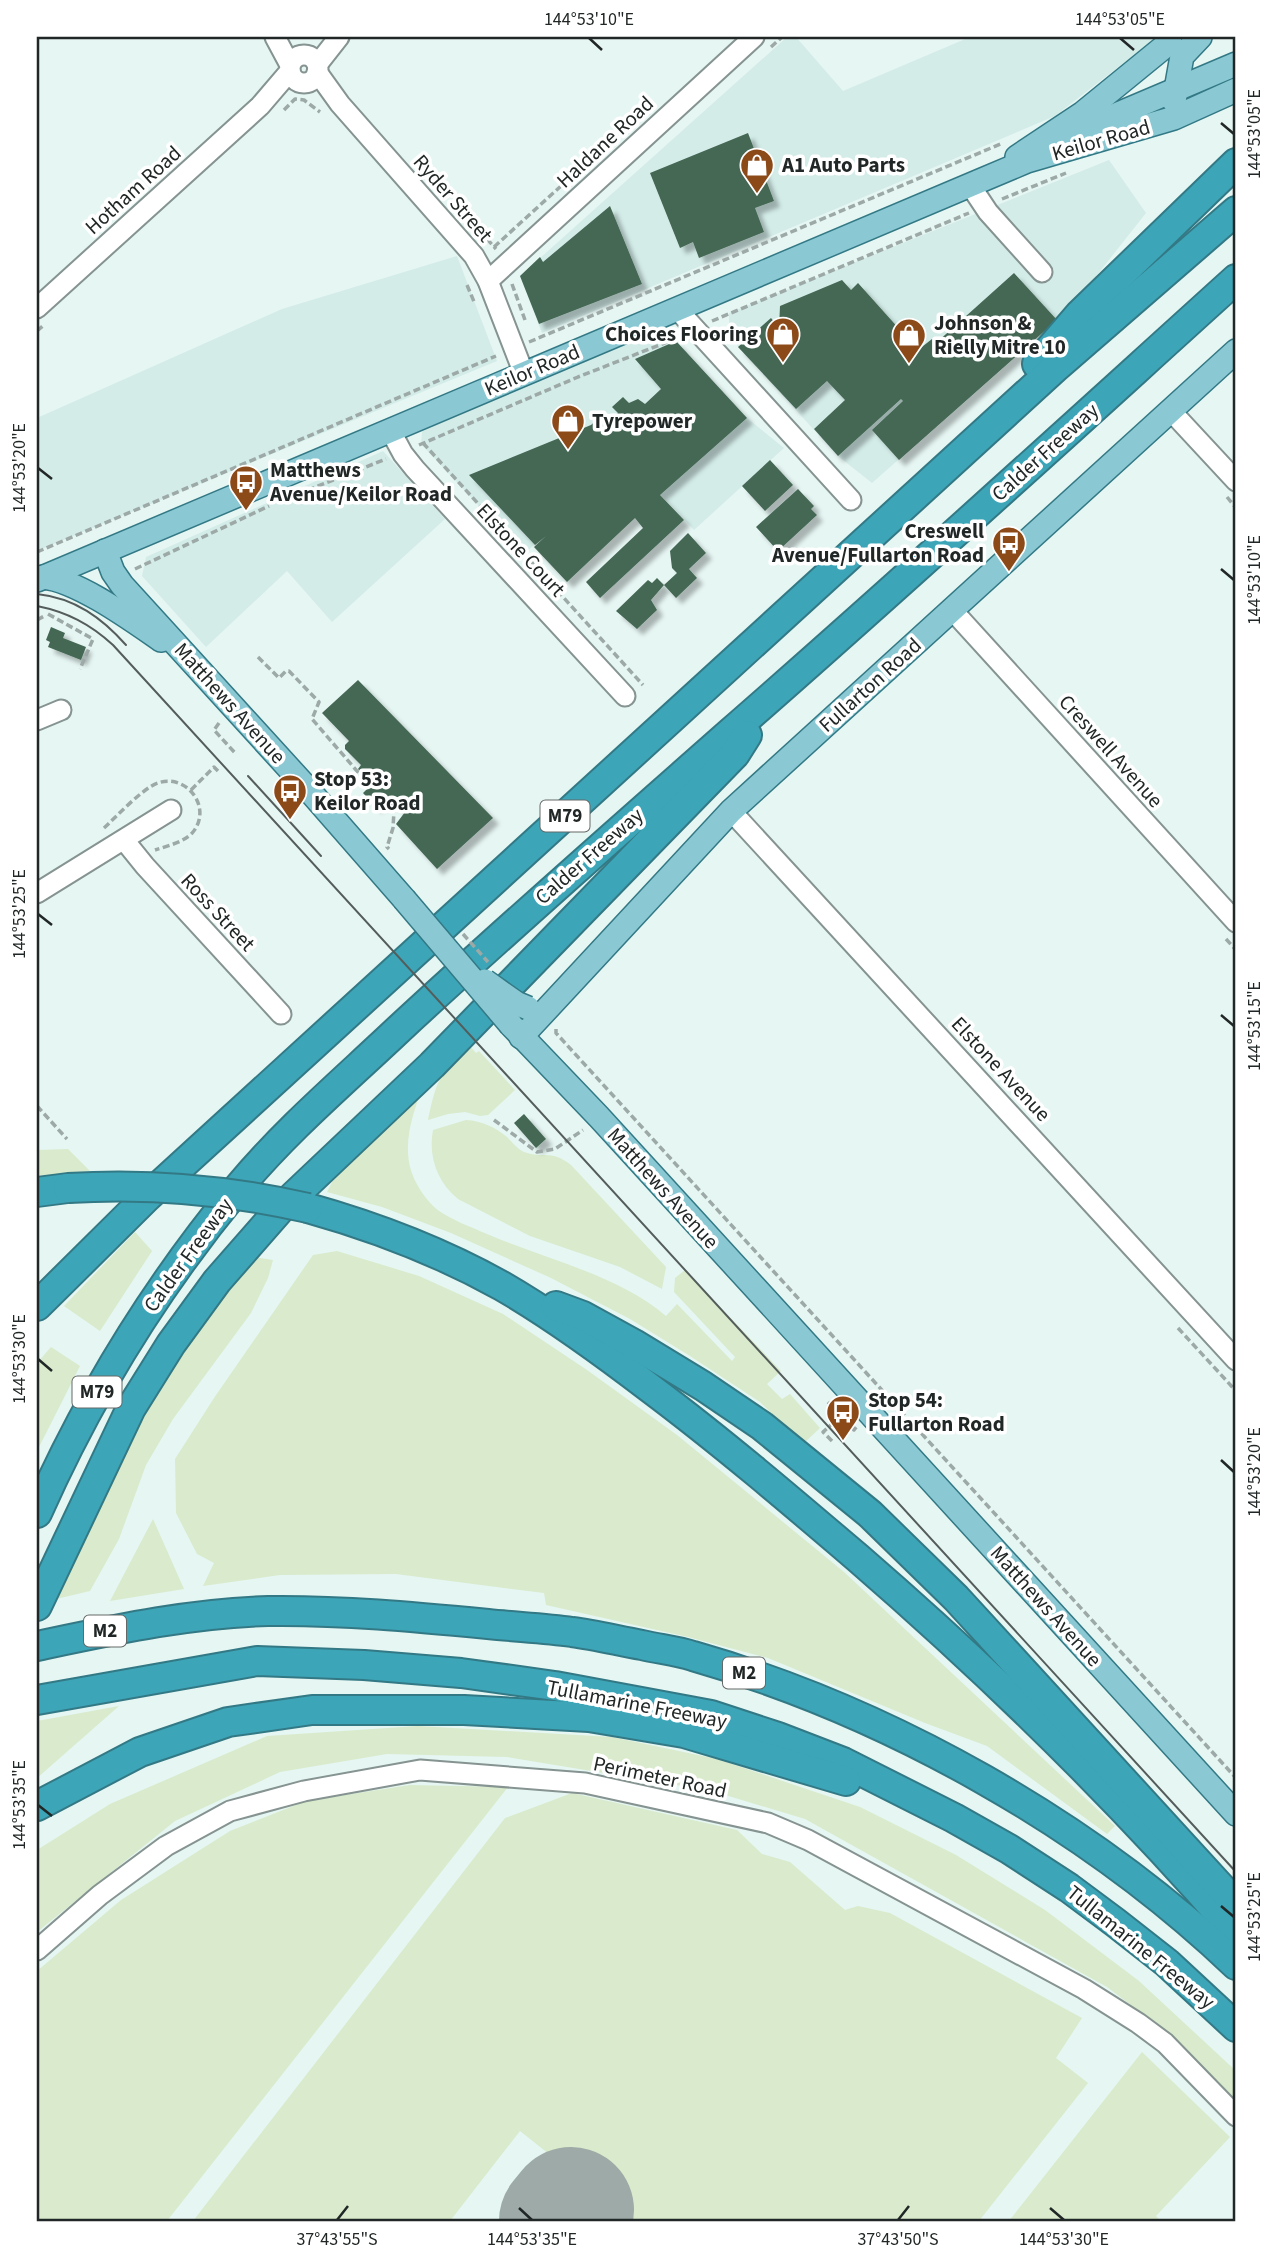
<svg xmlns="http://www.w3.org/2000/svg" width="1273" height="2258" font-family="'Source Sans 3',sans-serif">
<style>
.built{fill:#d3ece8}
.green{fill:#d9ebcc}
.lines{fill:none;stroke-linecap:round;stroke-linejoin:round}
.runway{stroke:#9daaa7;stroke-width:126}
.building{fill:#456754;filter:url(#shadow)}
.minor-casing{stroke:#859391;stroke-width:23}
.major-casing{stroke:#337985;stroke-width:26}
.highway-casing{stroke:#337985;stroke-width:32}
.path{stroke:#9ca9a6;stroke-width:3.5;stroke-dasharray:7 3.5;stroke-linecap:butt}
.minor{stroke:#fff;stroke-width:19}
.major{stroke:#8ac9d4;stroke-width:23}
.highway{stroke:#3ca5b8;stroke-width:28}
.tram{stroke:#545d5b;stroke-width:2}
.major-bridge-casing{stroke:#337985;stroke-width:26;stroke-linecap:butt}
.highway-bridge-casing{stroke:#337985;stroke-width:32;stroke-linecap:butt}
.path-bridge{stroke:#9ca9a6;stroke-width:3.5;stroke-dasharray:7 3.5;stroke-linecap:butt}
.major-bridge{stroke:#8ac9d4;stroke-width:23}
.highway-bridge{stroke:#3ca5b8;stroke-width:28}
.ticks{fill:none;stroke:#212726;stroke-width:2.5}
.labels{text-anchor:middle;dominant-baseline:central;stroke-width:7;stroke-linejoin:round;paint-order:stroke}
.shield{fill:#fff;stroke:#646867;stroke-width:2}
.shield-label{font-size:19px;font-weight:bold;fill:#212726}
.street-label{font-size:21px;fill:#212726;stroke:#fff}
.poi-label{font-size:21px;font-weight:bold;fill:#212726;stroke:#fff;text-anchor:start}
.neatline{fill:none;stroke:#212726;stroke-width:2.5}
.ticks-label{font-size:18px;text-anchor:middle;fill:#212726}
</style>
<defs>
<filter id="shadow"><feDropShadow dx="6" dy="6" stdDeviation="2" flood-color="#0004"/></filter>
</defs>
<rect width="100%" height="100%" fill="#e6f6f3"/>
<g class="built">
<polygon points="787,37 796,37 843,91 970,37 1157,37 1055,116 542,333 520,276"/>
<polygon points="1109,160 1146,213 1086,289 1057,320 872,483 838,456 738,347 729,324 729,313"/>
<polygon points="457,256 497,361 37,551 37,418 282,309"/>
<polygon points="673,324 676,341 747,418 784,448 694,530 634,467 578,506 524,554 421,444 422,432 426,426"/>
<polygon points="383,451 445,519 332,622 287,571 206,647 142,576 146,557"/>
</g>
<g class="green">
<path d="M467,1043L476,1053L479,1051L515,1090L488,1115L480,1116L465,1112L448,1114L428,1120C436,1081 440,1073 467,1043Z"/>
<path d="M426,1079C415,1107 403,1137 410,1167C414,1183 426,1201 439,1211C454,1221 471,1227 487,1234C545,1259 618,1275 666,1316L677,1304L732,1361L735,1357L674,1292L675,1278L685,1270L781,1371L767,1384L782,1399L790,1394L820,1428L803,1444L760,1402L690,1356L630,1319L551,1278L451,1233L382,1207L327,1192L332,1182Z"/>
<path d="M466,1120C482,1121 495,1127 507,1137C512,1142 517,1149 524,1152C544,1159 551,1149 571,1165L666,1267L662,1289L620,1267L530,1236L458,1199C437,1182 428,1156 433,1130Z"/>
<polygon points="68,1149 90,1171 37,1176 37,1150"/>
<polygon points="135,1232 152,1251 100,1331 64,1306"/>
<polygon points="337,1251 419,1276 503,1314 587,1370 677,1435 844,1572 1115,1826 1107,1834 987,1746 925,1723 768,1658 688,1637 546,1605 544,1593 396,1574 280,1575 203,1586 214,1563 197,1554 176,1513 175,1459 214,1398 313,1255"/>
<polygon points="247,1256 273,1260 268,1278 251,1313 173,1419 146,1465 119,1539 90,1591 52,1600 85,1538 118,1444"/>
<polygon points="51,1347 80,1366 37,1451 37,1363"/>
<polygon points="153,1519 184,1589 110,1601"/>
<polygon points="119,1706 37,1778 37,1721"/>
<polygon points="418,1726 612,1737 717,1759 860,1807 956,1855 1045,1910 1139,1981 1236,2071 1236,2102 1193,2057 1157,2025 1107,1987 805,1819 712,1791 507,1757 387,1754 280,1772 175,1821 37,1932 37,1850 110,1804 267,1736"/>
<polygon points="410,1785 508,1787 167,2221 37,2221 37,1971 121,1900 230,1831 306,1801"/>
<polygon points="572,1793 737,1830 762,1854 790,1862 845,1910 858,1906 890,1913 1082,2018 1056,2058 1088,2083 979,2221 633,2221 520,2131 450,2221 193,2221 505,1818"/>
<polygon points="1142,2052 1230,2137 1156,2216 1161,2221 1009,2221"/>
</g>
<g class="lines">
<polyline class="runway" points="562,2221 571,2210"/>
</g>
<g class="building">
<polygon points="748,133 774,201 755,208 764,232 699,258 693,242 680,248 650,173"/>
<polygon points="610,206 642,284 539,324 520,276 540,257 543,262"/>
<polygon points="1014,273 1057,320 899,460 872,430 903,401 901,399 838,456 814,429 845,400 827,381 796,409 738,347 771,318 779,328 780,306 842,280 851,290 858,283 918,350 932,339 936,343"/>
<polygon points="676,341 747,418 660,495 684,520 600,598 586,582 643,528 635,518 567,582 534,547 546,536 535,545 469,475 591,425 603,414 610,421 618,413 612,407 623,397 629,403 638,399 645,404 661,389 635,359"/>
<polygon points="770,460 793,485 765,511 742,486"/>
<polygon points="798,489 814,506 811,509 817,515 778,551 756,527"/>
<polygon points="688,533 706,553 689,569 697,578 676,598 664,585 677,573 672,568 670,551"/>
<polygon points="657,578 664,585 651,600 657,610 637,629 616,611 648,580 652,583"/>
<polygon points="51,627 65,633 63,638 86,647 81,660 48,647 50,642 46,640"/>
<polygon points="358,680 493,818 437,869 396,824 405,812 386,798 376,807 363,793 372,784 358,769 361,765 345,749 345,745 349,741 322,713"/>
<polygon points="524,1114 546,1139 536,1148 514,1123"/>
</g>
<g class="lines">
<g class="minor-casing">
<g id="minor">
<polyline points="275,37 290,65"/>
<circle cx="304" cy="69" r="14"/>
<polyline points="317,65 339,37"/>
<polyline points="317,72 340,104 474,256 488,281 524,374"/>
<polyline points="970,185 988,212 1042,272"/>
<polyline points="488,281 754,37"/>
<polyline points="37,308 260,106 290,71"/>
<polyline points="677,309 851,500"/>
<polyline points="1171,411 1236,481"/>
<polyline points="390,430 403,454 415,469 625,696"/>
<polyline points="953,611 1236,922"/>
<polyline points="37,720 61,710"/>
<polyline points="731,811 1236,1360"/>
<polyline points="124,840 145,866 281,1014"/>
<polyline points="37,893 171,810"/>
<polyline points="37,1950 100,1895 166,1846 230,1811 304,1791 420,1770 585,1783 768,1823 808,1840 1084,1989 1138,2023 1165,2043 1236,2116"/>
</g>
</g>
<g class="major-casing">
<g id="major">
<polyline points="1174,101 1182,56 1200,37"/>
<polyline points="1064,141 1111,117 1236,64"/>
<polyline points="1017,157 1083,113 1170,42"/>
<polyline points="105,551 113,572 122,585 307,788 404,899"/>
<path d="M43,577C77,580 132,620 161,640"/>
<polyline points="37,580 982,180 1027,161 1174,118 1236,90"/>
<polyline points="511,1025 599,1117 1236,1814"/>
<polyline points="521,1037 731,811 1236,351"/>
</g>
</g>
<g class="highway-casing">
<g id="highway">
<polyline points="1037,364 1080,314 1236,163"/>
<polyline points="37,1192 68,1188"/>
<path d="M308,1208C376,1227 441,1252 502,1286C554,1316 603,1352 650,1388C722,1442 790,1500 858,1558C992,1674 1120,1799 1236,1933"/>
<polyline points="37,1306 147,1197 1055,368 1236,211"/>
<polyline points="556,1306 583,1316 634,1344 703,1386 762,1426 870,1514 956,1598 1236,1904"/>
<path d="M37,1513C89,1396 156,1287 238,1188C286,1130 344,1081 399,1029C508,928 619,831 730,733C901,584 1068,431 1236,279"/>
<polyline points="37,1606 131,1408 171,1344 217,1281 280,1209 432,1065 735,754 747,735"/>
<path d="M37,1646C113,1630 190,1613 268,1611C341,1610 415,1617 488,1624C516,1627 545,1628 572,1632C596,1635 619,1641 642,1645C659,1649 677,1651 693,1656C889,1712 1089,1825 1236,1965"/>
<polyline points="37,1700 257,1661 364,1665 461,1673 555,1686 711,1715 778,1737 843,1762 954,1818 1009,1849 1069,1888 1116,1923 1167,1963 1236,2027"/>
<polyline points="37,1806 140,1752 228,1722 312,1710 464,1710 589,1717 684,1733 846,1781"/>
</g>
</g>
<g class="path">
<polyline points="771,47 782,37"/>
<polyline points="284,110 295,99 304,100 320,112"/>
<polyline points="1002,199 1066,173"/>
<polyline points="480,231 496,249"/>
<polyline points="494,247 584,165"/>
<polyline points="512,284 525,320"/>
<polyline points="467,285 475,304"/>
<polyline points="712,321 969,213"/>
<polyline points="37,331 44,325"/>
<polyline points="529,342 1003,143"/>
<polyline points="423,443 643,685"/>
<polyline points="419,445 578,377 680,337"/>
<polyline points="298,494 386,459"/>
<polyline points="1227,497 1236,508"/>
<polyline points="37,552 496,356"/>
<polyline points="135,569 269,506"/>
<polyline points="48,614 93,639 80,669"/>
<polyline points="37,620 46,615"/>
<polyline points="258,657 279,678 286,671 289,671 319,702 312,719 370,786"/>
<polyline points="219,723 214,730 236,754"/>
<polyline points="191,790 214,767 218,771"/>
<polyline points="383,800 394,811 393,828 387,847 389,849"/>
<path d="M104,828C116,817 144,787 158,783C186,773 213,807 193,832C185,842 167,846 155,850"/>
<polyline points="1226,939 1236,950"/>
<polyline points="556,1029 556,1033 1236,1778"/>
<polyline points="37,1106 67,1139"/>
<polyline points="494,1120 537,1152 555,1149 583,1130"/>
<polyline points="1178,1328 1236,1391"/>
<polyline points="828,1402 841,1416"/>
<polyline points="832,1441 823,1432 841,1416 854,1430 857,1426"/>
</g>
<use href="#minor" class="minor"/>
<use href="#major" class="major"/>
<use href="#highway" class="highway"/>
<g class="tram">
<path d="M37,594C75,598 102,618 126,645"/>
<path d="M37,606C67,612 90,624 113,645L1236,1872"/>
<polyline points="248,776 321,856"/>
</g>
<g class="major-bridge-casing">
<g id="major-bridge">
<polyline points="404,899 511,1025"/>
<polyline points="485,981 516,1003 528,1008"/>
</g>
</g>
<g class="highway-bridge-casing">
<path id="highway-bridge" d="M68,1188C150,1183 229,1190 308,1208"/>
</g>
<polyline class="path-bridge" points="463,934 488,962"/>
<use href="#major-bridge" class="major-bridge"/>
<use href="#highway-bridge" class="highway-bridge"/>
</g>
<path class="ticks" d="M589,38L602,50M1120,38L1134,50M1221,123L1234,134M38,468L52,479M1221,569L1234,580M38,914L52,925M1221,1015L1234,1026M38,1359L52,1371M1221,1460L1234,1472M38,1805L52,1816M1221,1906L1234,1917M519,2208L532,2220M1050,2208L1064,2220M337,2220L348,2206M898,2220L909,2206"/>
<defs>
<g id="shop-pin" transform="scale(1.75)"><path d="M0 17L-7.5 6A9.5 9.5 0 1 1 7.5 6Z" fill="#8c4a19" stroke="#fff"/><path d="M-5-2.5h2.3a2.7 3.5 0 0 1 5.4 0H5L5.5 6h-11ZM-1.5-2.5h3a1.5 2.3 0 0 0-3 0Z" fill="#fff"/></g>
<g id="bus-pin" transform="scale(1.75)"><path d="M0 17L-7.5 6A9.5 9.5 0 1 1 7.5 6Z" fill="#8c4a19" stroke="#fff"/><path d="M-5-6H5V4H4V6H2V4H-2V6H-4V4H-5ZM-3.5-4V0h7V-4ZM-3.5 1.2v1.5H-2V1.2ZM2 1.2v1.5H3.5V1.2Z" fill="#fff"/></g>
</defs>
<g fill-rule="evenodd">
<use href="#shop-pin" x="757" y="165"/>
<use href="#shop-pin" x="783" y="334"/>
<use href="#shop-pin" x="909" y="335"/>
<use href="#shop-pin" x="568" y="421"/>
<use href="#bus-pin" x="246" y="482"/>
<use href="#bus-pin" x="1009" y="543"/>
<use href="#bus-pin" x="290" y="791"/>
<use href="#bus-pin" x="843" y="1412"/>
</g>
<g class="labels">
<g class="shield">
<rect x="540.5" y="800.5" width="49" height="31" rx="5"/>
<rect x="72.5" y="1376.5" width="49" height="31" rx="5"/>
<rect x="84" y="1615.5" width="42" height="31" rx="5"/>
<rect x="723" y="1657.5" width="42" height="31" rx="5"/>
</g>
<g class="shield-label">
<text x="565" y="816">M79</text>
<text x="97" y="1392">M79</text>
<text x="105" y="1631">M2</text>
<text x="744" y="1673">M2</text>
</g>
<g class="street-label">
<text transform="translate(1101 140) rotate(-16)">Keilor Road</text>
<text transform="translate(605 142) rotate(-43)">Haldane Road</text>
<text transform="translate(133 190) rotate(-42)">Hotham Road</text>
<text transform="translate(453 198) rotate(49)">Ryder Street</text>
<text transform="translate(532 370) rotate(-23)">Keilor Road</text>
<text transform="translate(1045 452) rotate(-42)">Calder Freeway</text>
<text transform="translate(521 550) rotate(47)">Elstone Court</text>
<text transform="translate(870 685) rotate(-42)">Fullarton Road</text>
<text transform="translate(230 703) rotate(48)">Matthews Avenue</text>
<text transform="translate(1111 751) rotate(48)">Creswell Avenue</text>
<text transform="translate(589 856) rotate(-41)">Calder Freeway</text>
<text transform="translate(218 912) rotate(47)">Ross Street</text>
<text transform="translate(1001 1069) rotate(47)">Elstone Avenue</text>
<text transform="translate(663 1188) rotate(48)">Matthews Avenue</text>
<text transform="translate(188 1255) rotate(-54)">Calder Freeway</text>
<text transform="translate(1046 1606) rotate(48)">Matthews Avenue</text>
<text transform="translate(637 1704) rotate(11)">Tullamarine Freeway</text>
<text transform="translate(660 1777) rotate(12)">Perimeter Road</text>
<text transform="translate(1141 1947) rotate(39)">Tullamarine Freeway</text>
</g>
<g class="poi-label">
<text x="782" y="165">A1 Auto Parts</text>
<text x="934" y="323">Johnson &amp;<tspan x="934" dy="24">Rielly Mitre 10</tspan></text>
<text x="758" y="334" text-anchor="end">Choices Flooring</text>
<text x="592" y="421">Tyrepower</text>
<text x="270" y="470">Matthews<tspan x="270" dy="24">Avenue/Keilor Road</tspan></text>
<text x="984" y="531" text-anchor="end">Creswell<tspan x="984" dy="24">Avenue/Fullarton Road</tspan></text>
<text x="314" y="779">Stop 53:<tspan x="314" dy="24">Keilor Road</tspan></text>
<text x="868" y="1400">Stop 54:<tspan x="868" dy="24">Fullarton Road</tspan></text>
</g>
</g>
<rect width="1273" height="2258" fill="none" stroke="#ffffff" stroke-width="77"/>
<rect x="38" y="38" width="1196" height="2182" class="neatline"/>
<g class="ticks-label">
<text x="589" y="25">144°53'10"E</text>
<text x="1120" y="25">144°53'05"E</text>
<text transform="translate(1254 134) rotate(-90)" y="6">144°53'05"E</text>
<text transform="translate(19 468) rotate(-90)" y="6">144°53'20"E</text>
<text transform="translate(1254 580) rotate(-90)" y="6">144°53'10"E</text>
<text transform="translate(19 914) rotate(-90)" y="6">144°53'25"E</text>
<text transform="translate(1254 1026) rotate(-90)" y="6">144°53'15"E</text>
<text transform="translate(19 1359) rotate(-90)" y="6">144°53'30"E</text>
<text transform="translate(1254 1472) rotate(-90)" y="6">144°53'20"E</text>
<text transform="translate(19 1805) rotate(-90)" y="6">144°53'35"E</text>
<text transform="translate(1254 1917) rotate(-90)" y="6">144°53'25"E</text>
<text x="337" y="2245">37°43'55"S</text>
<text x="532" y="2245">144°53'35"E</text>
<text x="898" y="2245">37°43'50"S</text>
<text x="1064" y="2245">144°53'30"E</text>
</g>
</svg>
